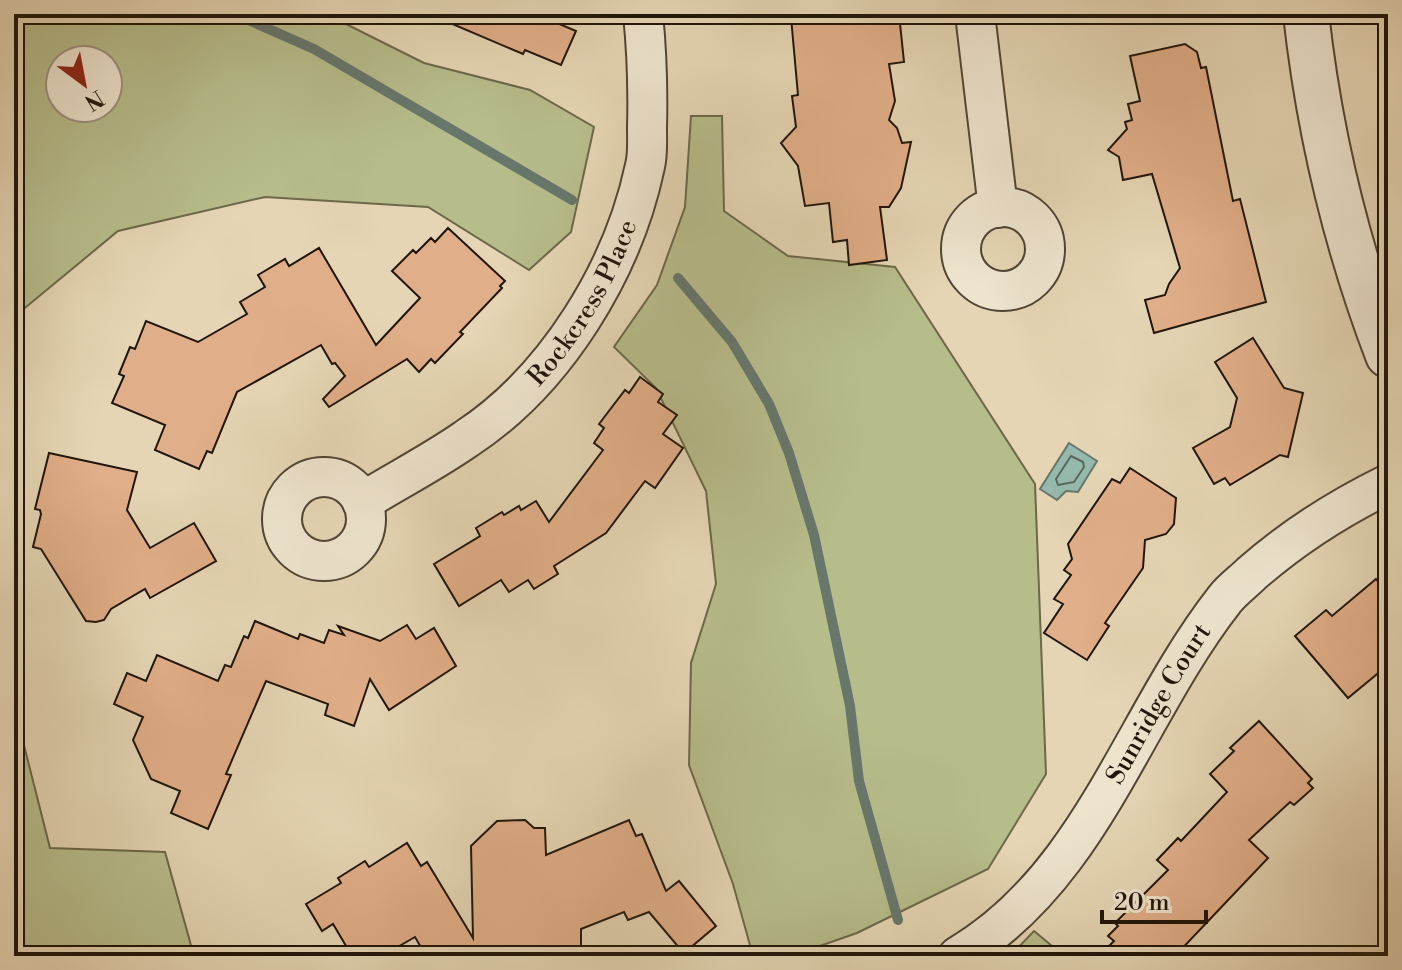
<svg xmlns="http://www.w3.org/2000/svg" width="1402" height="970" font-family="'Libre Bodoni',serif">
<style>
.green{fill:#b7bc8b;stroke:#6c684a;stroke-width:2;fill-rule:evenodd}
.water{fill:#96b9ad;stroke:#67776c;stroke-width:2}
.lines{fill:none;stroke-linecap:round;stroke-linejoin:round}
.shore{stroke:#5b675c;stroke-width:2}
.stream{stroke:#67776c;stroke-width:10}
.building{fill:#e0ae88;stroke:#20150a;stroke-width:2}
.minor-casing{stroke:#514534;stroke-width:42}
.tertiary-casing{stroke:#514534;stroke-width:48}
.minor{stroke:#eee4ce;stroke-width:38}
.tertiary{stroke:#eee4ce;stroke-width:44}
.labels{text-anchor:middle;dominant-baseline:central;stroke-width:7;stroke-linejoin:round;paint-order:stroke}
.street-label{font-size:26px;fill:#20150a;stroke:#eee4ce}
</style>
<rect width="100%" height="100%" fill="#e5d5b4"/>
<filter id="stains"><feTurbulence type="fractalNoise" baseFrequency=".0025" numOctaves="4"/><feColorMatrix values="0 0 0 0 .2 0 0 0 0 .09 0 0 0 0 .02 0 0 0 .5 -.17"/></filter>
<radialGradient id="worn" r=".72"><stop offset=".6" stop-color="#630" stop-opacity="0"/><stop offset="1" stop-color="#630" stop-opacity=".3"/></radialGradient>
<g class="green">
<path d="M14,14H326L424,63L530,90L594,127L571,232L529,270L428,207L265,197L118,231L14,317ZM60,60H108V108H60Z"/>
<polygon points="691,116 722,116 724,211 788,256 895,267 1035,484 1046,774 988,869 857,933 791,956 753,956 733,884 689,765 691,663 716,584 706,491 656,388 614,347 657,285 685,207"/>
<polygon points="14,706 50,848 165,852 194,956 14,956"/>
<polygon points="1034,931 1064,956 1010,956"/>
</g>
<polygon class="water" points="1069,443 1097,461 1078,492 1066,491 1057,500 1040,489"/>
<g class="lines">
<polygon class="shore" points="1071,456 1083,462 1084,467 1074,482 1058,485 1056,479"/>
<g class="stream">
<polyline points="235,14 314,49 572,200"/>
<polyline points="678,278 732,342 769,404 789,453 814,535 825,587 850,706 859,781 898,920"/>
</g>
</g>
<g class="building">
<polygon points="429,14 536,14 576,31 561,65 525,50 523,54"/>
<polygon points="814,14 899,14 904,62 889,64 895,101 889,120 897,128 902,143 911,142 901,188 889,207 880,207 887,260 849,265 847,240 833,242 829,203 805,206 798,166 781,143 796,127 792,96 798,95 791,17"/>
<polygon points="1185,44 1197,52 1201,68 1206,67 1233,201 1240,199 1266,302 1154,333 1145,300 1165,295 1169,284 1180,268 1152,174 1123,180 1119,157 1108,150 1127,129 1125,122 1132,120 1128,104 1140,101 1130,56"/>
<polygon points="448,228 505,281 500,286 502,288 460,332 463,334 435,363 431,359 419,372 407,359 329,407 323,399 345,376 335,363 332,364 321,345 237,392 212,453 207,451 199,469 155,450 165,425 112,403 124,376 119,374 130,347 135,349 146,321 198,342 247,314 240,302 265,287 258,275 285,259 289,266 319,248 376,345 420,298 392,271 413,250 416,253 431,238 435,242"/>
<polygon points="1253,338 1284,388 1303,393 1288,457 1280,455 1230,485 1225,478 1214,484 1193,448 1230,427 1237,398 1215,362"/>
<polygon points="640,377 663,394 658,402 677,415 663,434 683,448 655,488 645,481 606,533 554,566 558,574 534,589 528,580 509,592 501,580 459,606 434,564 480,536 476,528 502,512 504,515 519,506 521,510 536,501 549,522 603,450 594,443 604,428 599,424 625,390 629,393"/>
<polygon points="49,453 137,472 127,510 150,548 194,523 216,561 150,598 145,589 111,609 104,620 96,622 86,621 41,549 33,547 41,514 40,510 35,509"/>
<polygon points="1130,468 1176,498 1174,524 1166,534 1145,540 1143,568 1105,623 1109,626 1087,660 1044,633 1063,604 1054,599 1071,575 1064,570 1072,559 1068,544 1112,479 1120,483"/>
<polygon points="1376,579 1388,595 1388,665 1348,698 1295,636 1326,610 1332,616"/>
<polygon points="255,621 298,639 300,634 324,643 329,630 344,635 338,626 380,641 407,625 416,639 434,628 456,666 389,710 370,679 354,726 325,715 328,704 266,681 226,774 231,775 208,829 171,813 180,791 151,779 133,740 143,717 114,704 127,673 146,681 157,655 218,681 225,665 231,667 244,636 248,638"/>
<polygon points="1259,721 1312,779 1308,783 1313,788 1294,805 1290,802 1249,840 1268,858 1175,956 1099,956 1114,941 1108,936 1118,926 1115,923 1168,870 1157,860 1178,838 1181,841 1227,792 1210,774 1234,751 1230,748"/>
<polygon points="525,820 534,828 545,828 546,855 629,820 636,836 642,834 666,891 679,881 716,926 690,948 692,952 686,956 649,912 628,920 624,912 581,929 581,954 552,954 551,949 473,951 473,948 460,956 426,956 415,937 382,956 352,956 333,924 322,931 306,904 341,883 338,878 365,861 369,867 407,843 421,866 427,862 473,938 471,846 497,821"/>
</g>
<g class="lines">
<g class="minor-casing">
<g id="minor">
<polyline points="975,14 998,208"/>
<circle cx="1003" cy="249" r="42"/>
<circle cx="324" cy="519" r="42"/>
<path id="s1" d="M362,502C396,481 433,462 466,439C556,380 623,270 645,166C648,154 647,141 647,129C648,90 647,53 643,14"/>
<path id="s2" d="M958,956C1092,877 1133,716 1225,599C1232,590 1243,582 1251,574C1292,538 1339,508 1388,484"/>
</g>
</g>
<g class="tertiary-casing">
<path id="tertiary" d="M1306,14C1319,131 1346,245 1388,355"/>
</g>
<use href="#minor" class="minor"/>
<use href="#tertiary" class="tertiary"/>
</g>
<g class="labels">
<g class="street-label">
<text stroke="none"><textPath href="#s1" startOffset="304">Rockcress Place</textPath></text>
<text stroke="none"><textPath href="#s2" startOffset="326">Sunridge Court</textPath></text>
</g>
</g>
<rect width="1402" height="970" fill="none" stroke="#e5d5b4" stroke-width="48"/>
<rect x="16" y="16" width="1370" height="938" fill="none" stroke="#20150a" stroke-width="4"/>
<rect x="24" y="24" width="1354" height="922" fill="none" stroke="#20150a" stroke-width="2"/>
<g transform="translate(84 84) rotate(148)"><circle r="38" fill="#eee4ce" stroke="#9c9180" stroke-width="2"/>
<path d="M0-6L14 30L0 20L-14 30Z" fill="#8f2418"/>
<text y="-12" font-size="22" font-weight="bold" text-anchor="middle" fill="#20150a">N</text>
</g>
<path d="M1102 910v12h104v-12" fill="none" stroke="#20150a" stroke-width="4"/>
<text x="1114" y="910" font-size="24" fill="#20150a" stroke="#eee4ce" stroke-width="6" paint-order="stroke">20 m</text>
<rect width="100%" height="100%" filter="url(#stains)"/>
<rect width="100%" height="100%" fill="url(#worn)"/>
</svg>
